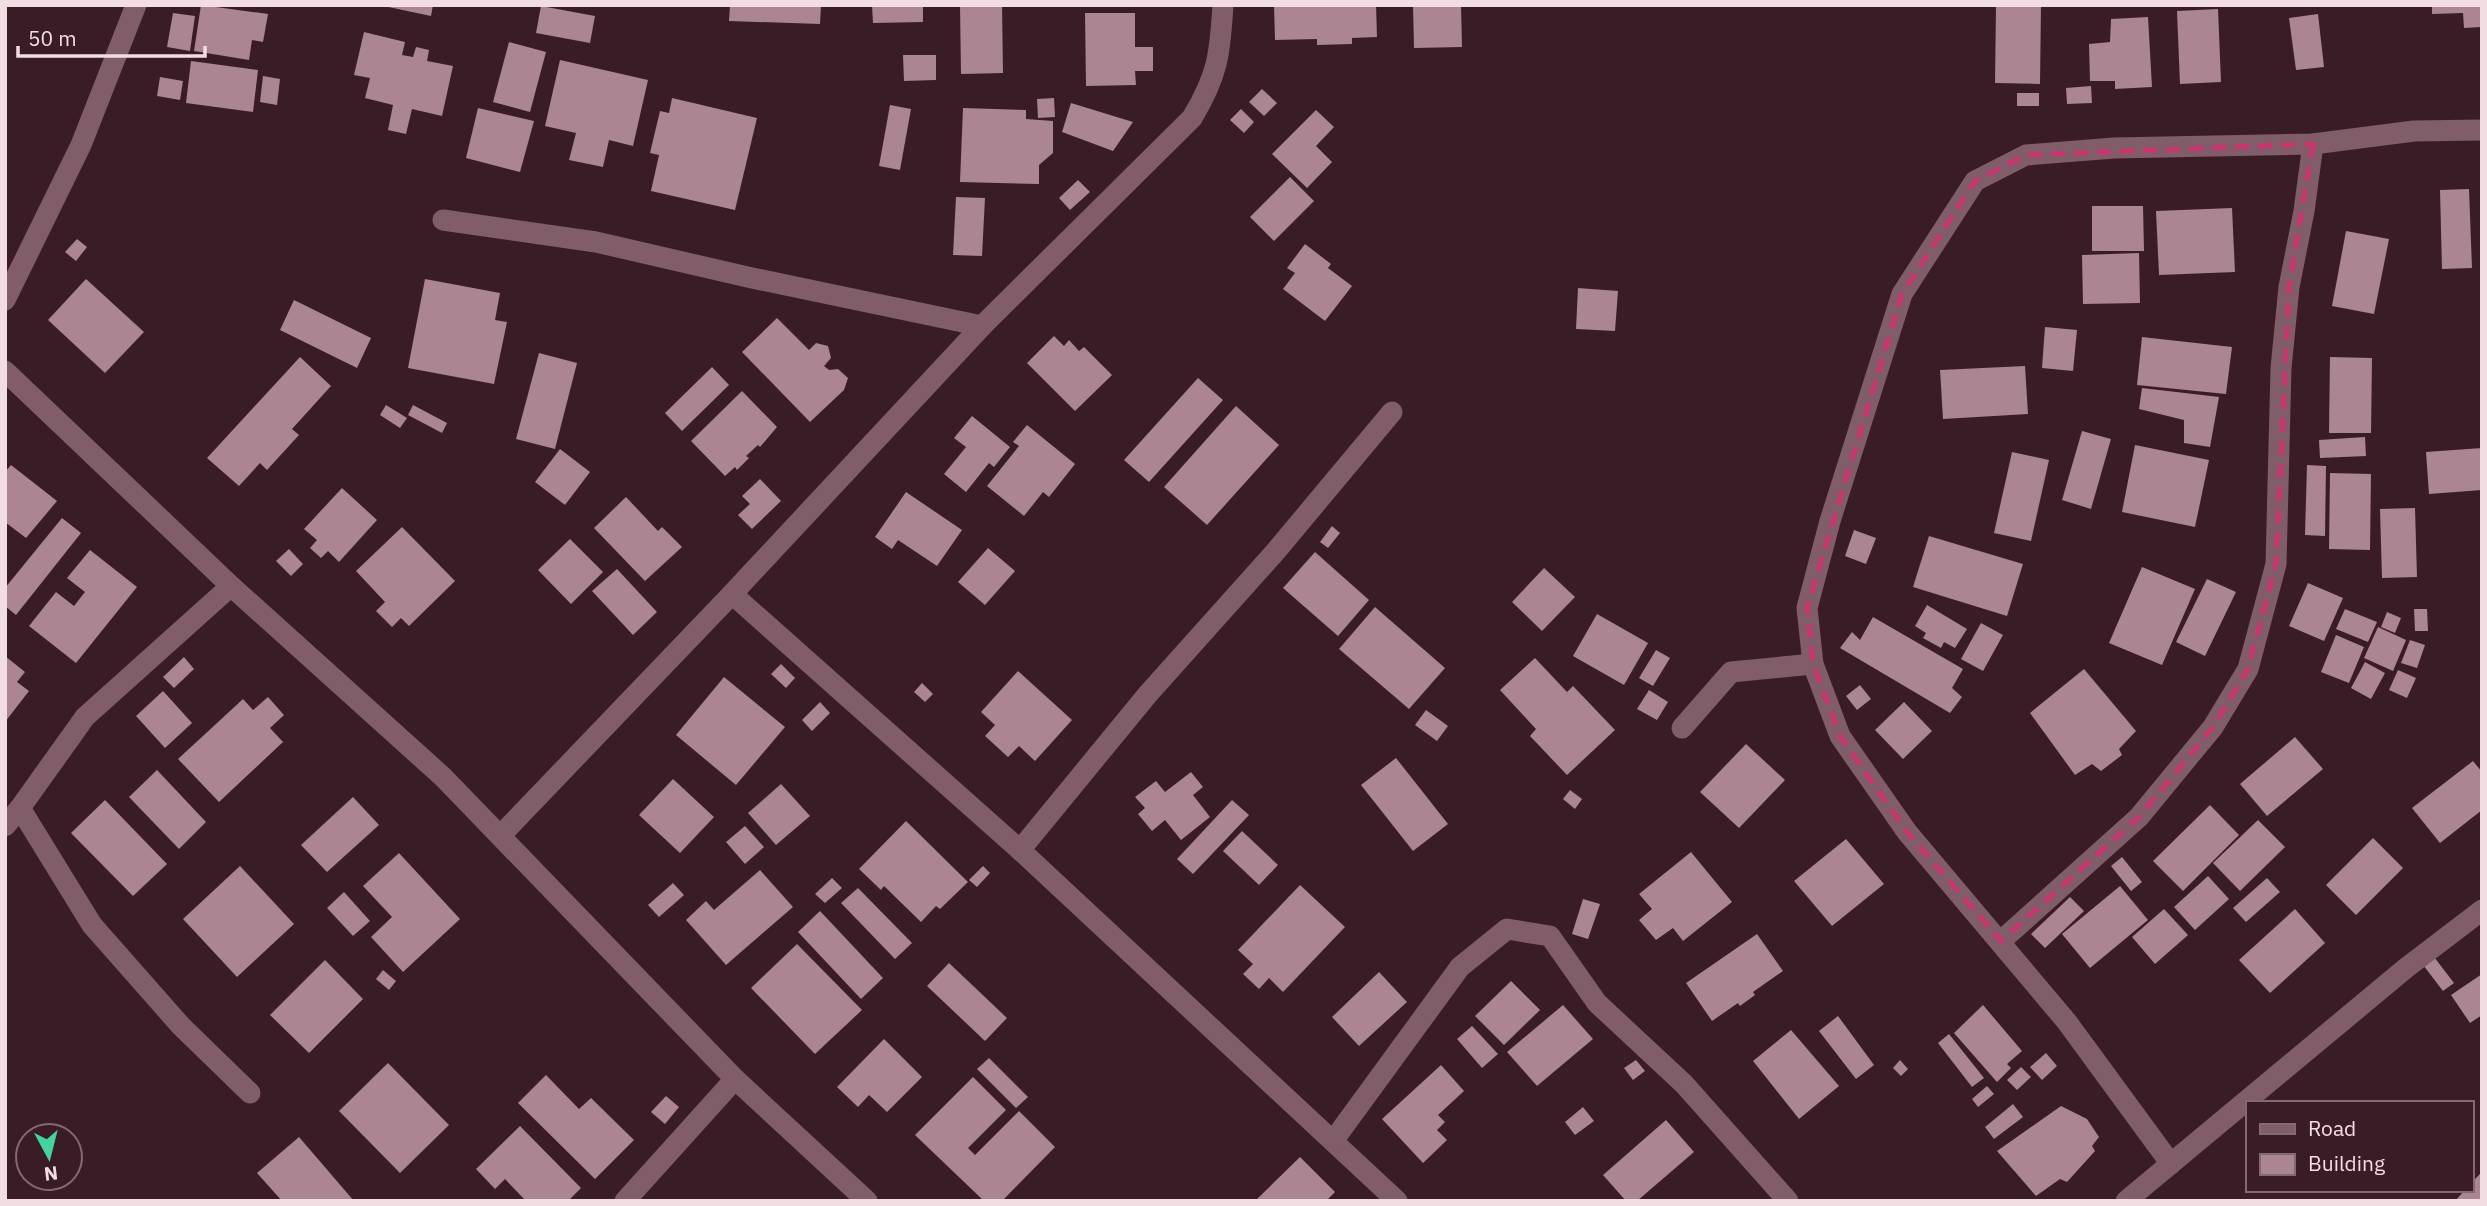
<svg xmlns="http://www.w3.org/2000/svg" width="2487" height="1206" font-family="'IBM Plex Sans',sans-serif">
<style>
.building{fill:#ab8591}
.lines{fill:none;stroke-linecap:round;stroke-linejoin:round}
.minor{stroke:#815d69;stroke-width:21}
.marked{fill:none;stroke:#c9366f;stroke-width:5;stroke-dasharray:14 9;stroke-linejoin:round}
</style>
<rect width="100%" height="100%" fill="#3a1c27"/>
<g class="building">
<polygon points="201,5 268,14 263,42 252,40 249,60 194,51"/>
<polygon points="379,5 433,5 431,16"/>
<polygon points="730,5 821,5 820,24 729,21"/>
<polygon points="872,5 923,5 923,22 873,23"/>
<polygon points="960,5 1002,5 1003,73 961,74"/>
<polygon points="1274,5 1376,5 1377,37 1352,38 1352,44 1317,45 1317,39 1275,40"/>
<polygon points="1413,5 1461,5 1462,47 1414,48"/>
<polygon points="1996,5 2041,5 2040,84 1995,83"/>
<polygon points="2432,5 2482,5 2482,27 2464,28 2463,13 2432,14"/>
<polygon points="541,6 595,16 590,43 536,33"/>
<polygon points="2218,9 2221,82 2180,84 2177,11"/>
<polygon points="173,13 195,16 190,51 167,47"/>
<polygon points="1085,13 1135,13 1135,47 1153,47 1153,71 1135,71 1136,85 1086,86"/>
<polygon points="2318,14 2324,67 2296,70 2289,18"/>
<polygon points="2148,17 2152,87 2115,89 2115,81 2090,81 2089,44 2110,42 2111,19"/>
<polygon points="364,32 405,42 402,55 413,57 416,47 429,50 427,61 453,66 442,116 412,109 406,134 388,130 393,105 365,98 370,78 354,75"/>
<polygon points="509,42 546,52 530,112 493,102"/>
<polygon points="903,55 936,55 936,80 904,81"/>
<polygon points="560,60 648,80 633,146 609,140 603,167 569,160 576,133 545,126"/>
<polygon points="191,61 258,70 253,112 186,103"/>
<polygon points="263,76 280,79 277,105 260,102"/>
<polygon points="160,77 183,81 180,100 157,96"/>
<polygon points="2091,86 2092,103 2067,104 2066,88"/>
<polygon points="1262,89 1277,103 1264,116 1249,102"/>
<rect x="2017" y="93" width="22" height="13"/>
<polygon points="672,98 757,118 735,210 651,191 659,155 650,153 660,111 669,113"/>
<polygon points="1054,98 1055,117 1038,118 1037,99"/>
<polygon points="1071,103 1133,122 1113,151 1062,132"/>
<polygon points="890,105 911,109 900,170 879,166"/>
<polygon points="478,108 534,121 520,172 466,158"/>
<polygon points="963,108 1026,110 1026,119 1053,121 1053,153 1039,165 1039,184 960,182"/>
<polygon points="1241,109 1254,122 1244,133 1230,120"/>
<polygon points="1316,110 1334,127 1316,146 1332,162 1307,188 1272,154"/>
<polygon points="1290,177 1314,201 1274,241 1250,217"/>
<polygon points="1078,180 1090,192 1070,210 1059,198"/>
<polygon points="2469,189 2472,268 2442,269 2440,190"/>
<polygon points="956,197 985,198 982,256 953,255"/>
<polygon points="2092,206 2143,206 2144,251 2092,251"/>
<polygon points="2232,208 2235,272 2159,275 2156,211"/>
<polygon points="2346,231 2389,239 2374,314 2332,306"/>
<polygon points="77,239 87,247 76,261 65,252"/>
<polygon points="1305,244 1331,264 1328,268 1352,286 1325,321 1283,289 1295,273 1287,268"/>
<polygon points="2139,253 2140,303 2083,304 2082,255"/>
<polygon points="86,279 144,332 105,373 48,320"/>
<polygon points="425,279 500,293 495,320 507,322 494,384 408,368"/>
<polygon points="1578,288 1618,291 1615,331 1576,329"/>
<polygon points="294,300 371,338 357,368 280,330"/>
<polygon points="777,318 809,350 816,343 828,346 831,358 824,366 829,370 838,369 848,378 844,390 810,422 742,352"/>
<polygon points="2045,327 2077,330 2073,371 2042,368"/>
<polygon points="1054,336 1064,346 1069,340 1079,351 1084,347 1112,375 1075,411 1027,363"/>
<polygon points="2142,337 2232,347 2226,394 2137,385"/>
<polygon points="539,353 577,363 555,449 516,439"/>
<polygon points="300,357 331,386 292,429 299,435 267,470 260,463 239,486 207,458"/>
<polygon points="2330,357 2372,358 2371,433 2329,433"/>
<polygon points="2025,366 2028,414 1943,419 1940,370"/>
<polygon points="712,367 729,385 682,431 665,413"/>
<polygon points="1198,378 1223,400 1149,482 1124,460"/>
<polygon points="2142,388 2219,397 2210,447 2184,443 2184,420 2139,409"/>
<polygon points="742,391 777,427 760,447 758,445 746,456 749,458 737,470 735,467 725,476 691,441"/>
<polygon points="386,405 407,418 400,428 380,415"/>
<polygon points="413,405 447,423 442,433 408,415"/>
<polygon points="1236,406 1279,445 1207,525 1164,487"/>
<polygon points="972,416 1010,447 994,467 989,463 966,492 944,474 966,447 954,438"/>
<polygon points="1027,425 1075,464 1049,497 1043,492 1024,516 987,486 1019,446 1013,442"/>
<polygon points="2082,431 2111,439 2091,509 2062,500"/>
<polygon points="2365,437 2366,456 2320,458 2319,440"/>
<polygon points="2135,445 2209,460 2195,527 2122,512"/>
<polygon points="2482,448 2482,490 2429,494 2426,452"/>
<polygon points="560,449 590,472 565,505 535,482"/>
<polygon points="2012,452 2049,460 2031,541 1994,533"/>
<polygon points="11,465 57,501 26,538 5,522 5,472"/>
<polygon points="2307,465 2326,466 2325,536 2305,535"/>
<polygon points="2330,473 2371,474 2370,550 2329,549"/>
<polygon points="760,479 781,501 752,529 738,515 750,504 742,496"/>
<polygon points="342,488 377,520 339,562 328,551 321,558 310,548 317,540 304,529"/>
<polygon points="906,492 962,530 937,566 898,540 892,549 875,537"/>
<polygon points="626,497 658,531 662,527 682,547 645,581 594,528"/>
<polygon points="2415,508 2417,577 2382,578 2380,509"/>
<polygon points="62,518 81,533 16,615 5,606 5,588"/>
<polygon points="1332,526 1340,533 1328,548 1320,542"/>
<polygon points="402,527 455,581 409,626 401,618 392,627 376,611 385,602 356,571"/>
<polygon points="1854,530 1876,538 1866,564 1845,556"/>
<polygon points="1929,536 2023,564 2007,616 1913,587"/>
<polygon points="570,539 603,572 571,604 538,570"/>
<polygon points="988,548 1015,571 985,605 958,582"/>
<polygon points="289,549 303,564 291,576 276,561"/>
<polygon points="90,550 137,587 76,663 29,626 56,592 74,606 85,592 67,578"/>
<polygon points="1315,552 1369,600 1338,636 1283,588"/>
<polygon points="2142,567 2195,589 2162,665 2109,643"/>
<polygon points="1544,568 1575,597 1542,631 1512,602"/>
<polygon points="617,569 657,612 633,635 592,591"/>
<polygon points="2207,579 2236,592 2205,656 2176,642"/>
<polygon points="2308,583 2343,598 2324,641 2289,626"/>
<polygon points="1927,605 1967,629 1955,648 1944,642 1941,648 1923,638 1926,633 1915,626"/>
<polygon points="1375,607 1445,668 1409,709 1339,649"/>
<polygon points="2345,609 2377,622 2368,642 2336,629"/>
<polygon points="2414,609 2427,609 2428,631 2415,631"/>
<polygon points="2387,612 2401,618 2395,633 2381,627"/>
<polygon points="1597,614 1648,643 1624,685 1573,656"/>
<polygon points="1873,617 1963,669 1952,688 1962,697 1950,713 1840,648 1852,632 1860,640"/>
<polygon points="1981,623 2003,635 1983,671 1961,659"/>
<polygon points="2378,627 2406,640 2393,671 2364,658"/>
<polygon points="2336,635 2364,647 2349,683 2321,672"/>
<polygon points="2410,640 2425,645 2417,668 2401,663"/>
<polygon points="1656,650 1670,658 1653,686 1639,678"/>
<polygon points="5,656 25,672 17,682 29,691 5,722"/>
<polygon points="184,657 194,669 174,688 163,677"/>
<polygon points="1535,658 1567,692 1573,686 1615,730 1567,775 1530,736 1536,729 1500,690"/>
<polygon points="2365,662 2385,673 2371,699 2351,688"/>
<polygon points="781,664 795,678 786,688 771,674"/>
<polygon points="2084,669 2136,731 2119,749 2122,755 2101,771 2092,764 2075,775 2030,713"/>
<polygon points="2398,670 2416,678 2407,698 2389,690"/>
<polygon points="1018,671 1072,720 1035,761 1019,746 1008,757 985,736 995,725 981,712"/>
<polygon points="724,677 785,727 736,785 676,735"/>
<polygon points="922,683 933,694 925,702 914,692"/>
<polygon points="1860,685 1871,699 1857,710 1846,696"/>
<polygon points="1649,690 1668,702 1657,720 1637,709"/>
<polygon points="163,691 192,723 165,748 136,716"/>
<polygon points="268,697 284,715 270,728 283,742 219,802 178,759 243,699 253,710"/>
<polygon points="820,702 830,713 812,731 802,720"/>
<polygon points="1904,702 1932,731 1903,759 1875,730"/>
<polygon points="1426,710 1448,726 1437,741 1415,725"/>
<polygon points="2295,737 2323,769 2267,816 2240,784"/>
<polygon points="1746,744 1785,780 1739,828 1700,792"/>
<polygon points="1396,758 1448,824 1413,851 1361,785"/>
<polygon points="2473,761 2482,772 2482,810 2440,843 2412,808"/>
<polygon points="157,770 206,822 179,849 129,797"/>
<polygon points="1191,772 1203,787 1193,795 1210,817 1181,840 1165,820 1152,831 1138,814 1145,808 1135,797 1156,781 1165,792"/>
<polygon points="673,779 714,817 680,853 639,815"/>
<polygon points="781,784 810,816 776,845 748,813"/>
<polygon points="1570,790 1582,799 1575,809 1563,799"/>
<polygon points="353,797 379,825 327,872 301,845"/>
<polygon points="105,800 167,864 133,896 71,833"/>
<polygon points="1232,800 1249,815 1193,874 1177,859"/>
<polygon points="2210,805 2239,835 2183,891 2153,861"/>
<polygon points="2258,820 2285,847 2240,891 2213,863"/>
<polygon points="906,821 968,882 940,909 936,906 921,922 884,886 881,890 859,869"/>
<polygon points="745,826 764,847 745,864 726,842"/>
<polygon points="1242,831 1278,865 1259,885 1223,851"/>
<polygon points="2373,838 2403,868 2356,915 2326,885"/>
<polygon points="1846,839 1884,884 1832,926 1794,881"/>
<polygon points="1691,852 1732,902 1683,941 1673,928 1656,940 1639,920 1652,909 1639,894"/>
<polygon points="399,853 460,919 403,972 371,937 392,917 363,886"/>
<polygon points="2122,857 2142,882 2131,891 2111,866"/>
<polygon points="240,866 294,924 237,977 183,919"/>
<polygon points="983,866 990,873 977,887 969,880"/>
<polygon points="760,870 793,907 726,965 686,920 706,901 714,910"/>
<polygon points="2208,876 2229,899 2195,930 2174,907"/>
<polygon points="832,878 842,888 825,903 815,894"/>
<polygon points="2267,878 2280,892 2246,922 2233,908"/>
<polygon points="673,883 684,895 659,917 648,905"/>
<polygon points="1300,885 1345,927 1283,992 1269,978 1259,989 1243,974 1253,964 1238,950"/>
<polygon points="2120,886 2148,920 2090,968 2062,934"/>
<polygon points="858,888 912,943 895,959 841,903"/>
<polygon points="344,892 370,921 353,936 327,908"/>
<polygon points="2070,897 2084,911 2045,948 2031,934"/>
<polygon points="1583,899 1600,904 1588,939 1572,934"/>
<polygon points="2164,909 2188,935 2155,964 2132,937"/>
<polygon points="2295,909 2325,943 2270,993 2239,960"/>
<polygon points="820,911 883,978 861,999 798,932"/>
<polygon points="1757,934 1783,971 1753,992 1755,995 1740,1006 1738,1003 1712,1021 1686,983"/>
<polygon points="797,944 862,1010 815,1054 751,988"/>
<polygon points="2431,953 2454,983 2443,991 2420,961"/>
<polygon points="325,960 363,999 309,1053 270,1015"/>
<polygon points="949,963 1007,1018 985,1041 927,986"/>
<polygon points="383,970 396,981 389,990 376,979"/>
<polygon points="1379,972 1407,1002 1359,1046 1332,1017"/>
<polygon points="2482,974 2482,1015 2470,1023 2451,995"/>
<polygon points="1511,981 1540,1010 1504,1045 1475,1016"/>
<polygon points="1563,1005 1593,1039 1537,1086 1507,1052"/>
<polygon points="1983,1005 2022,1051 2007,1064 2011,1068 1997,1082 1954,1033"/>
<polygon points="1838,1016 1874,1065 1856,1079 1819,1031"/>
<polygon points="1472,1026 1498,1054 1482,1068 1457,1039"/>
<polygon points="1791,1030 1839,1086 1799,1119 1753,1061"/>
<polygon points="1949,1034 1984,1078 1972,1087 1938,1043"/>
<polygon points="884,1039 922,1077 887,1112 869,1095 858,1107 837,1087"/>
<polygon points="2046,1053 2057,1066 2042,1080 2030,1067"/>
<polygon points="989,1058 1028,1097 1016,1108 977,1069"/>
<polygon points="1636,1060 1645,1071 1633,1080 1624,1068"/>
<polygon points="1900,1060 1908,1069 1901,1076 1893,1068"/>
<polygon points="388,1063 449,1125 400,1173 339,1111"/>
<polygon points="1441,1065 1464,1091 1438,1115 1445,1122 1437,1130 1447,1140 1423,1163 1382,1119"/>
<polygon points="2021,1067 2031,1077 2017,1090 2007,1080"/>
<polygon points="546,1075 579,1109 591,1098 634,1140 595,1179 518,1103"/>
<polygon points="973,1077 1006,1110 968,1148 975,1155 1019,1111 1055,1147 1002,1201 984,1201 915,1135"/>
<polygon points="1987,1086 1994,1094 1978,1107 1972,1099"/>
<polygon points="666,1096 679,1107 665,1124 651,1112"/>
<polygon points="2013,1104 2023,1117 1994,1139 1985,1127"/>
<polygon points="2061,1106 2087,1119 2099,1137 2092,1146 2095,1151 2067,1182 2060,1179 2036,1196 1997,1151"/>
<polygon points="1583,1107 1594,1121 1575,1135 1565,1122"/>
<polygon points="1666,1120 1694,1152 1637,1201 1626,1201 1603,1175"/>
<polygon points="520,1126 581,1188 568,1201 526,1201 505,1179 495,1189 476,1169"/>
<polygon points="299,1137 354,1201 282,1201 257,1173"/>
<polygon points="1300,1157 1335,1192 1326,1201 1255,1201"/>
<polygon points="2482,1172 2482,1201 2455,1201 2465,1190 2471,1190 2471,1183"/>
</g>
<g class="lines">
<g class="minor">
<polyline points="443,220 596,242 752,278 982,326"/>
<polyline points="5,300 81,145 136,5"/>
<polyline points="5,371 231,586 443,777 735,1079 867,1201"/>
<polyline points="231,586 85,717 20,808 92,925 181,1026 250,1093"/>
<path d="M732,594L982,326L1192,118C1218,75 1220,54 1223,5"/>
<polyline points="1682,728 1731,672 1813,664"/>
<polyline points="5,826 20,808"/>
<polyline points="501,835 732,594 1020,850 1397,1201"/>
<polyline points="1020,850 1148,694 1276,551 1392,412"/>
<polyline points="2001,941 2139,817 2213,727 2248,669 2276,564 2281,368 2289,287 2304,211 2313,144"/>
<polyline points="1333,1141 1460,967 1507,929 1550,936 1597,1003 1684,1084 1788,1201"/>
<polyline points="2171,1164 2067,1022 1907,832 1840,736 1813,664 1807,608 1830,521 1902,294 1975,181 2026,155 2114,148 2313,144 2414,131 2482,130"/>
<polyline points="625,1201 735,1079"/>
<polyline points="2126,1201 2406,968 2482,910"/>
</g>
</g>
<path class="marked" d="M2313,144L2289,287L2276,564L2248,669L2213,727L2139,817L2001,941L1907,832L1840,736L1813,664L1807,608L1902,294L1975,181L2026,155Z"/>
<rect width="2487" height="1206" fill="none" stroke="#f2dde3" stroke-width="14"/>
<rect x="2246" y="1101" width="228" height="91" fill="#3a1c27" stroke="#846972" stroke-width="2"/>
<rect x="2260" y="1124" width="35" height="10" fill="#815d69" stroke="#846972" stroke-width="2"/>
<text x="2308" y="1136" font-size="21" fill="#f2dde3">Road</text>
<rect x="2260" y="1154" width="35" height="21" fill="#ab8591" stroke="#846972" stroke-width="2"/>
<text x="2308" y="1171" font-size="21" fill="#f2dde3">Building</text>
<g transform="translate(49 1157) rotate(173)"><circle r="33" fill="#3a1c27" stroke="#846972" stroke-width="2"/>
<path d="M0-5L12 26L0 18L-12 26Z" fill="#45d49f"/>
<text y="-10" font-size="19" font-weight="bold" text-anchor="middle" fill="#f2dde3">N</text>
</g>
<path d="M18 46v10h187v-10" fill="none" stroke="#f2dde3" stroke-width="3.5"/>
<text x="28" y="46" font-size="21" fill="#f2dde3" stroke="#3a1c27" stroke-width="5" paint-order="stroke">50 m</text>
</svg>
